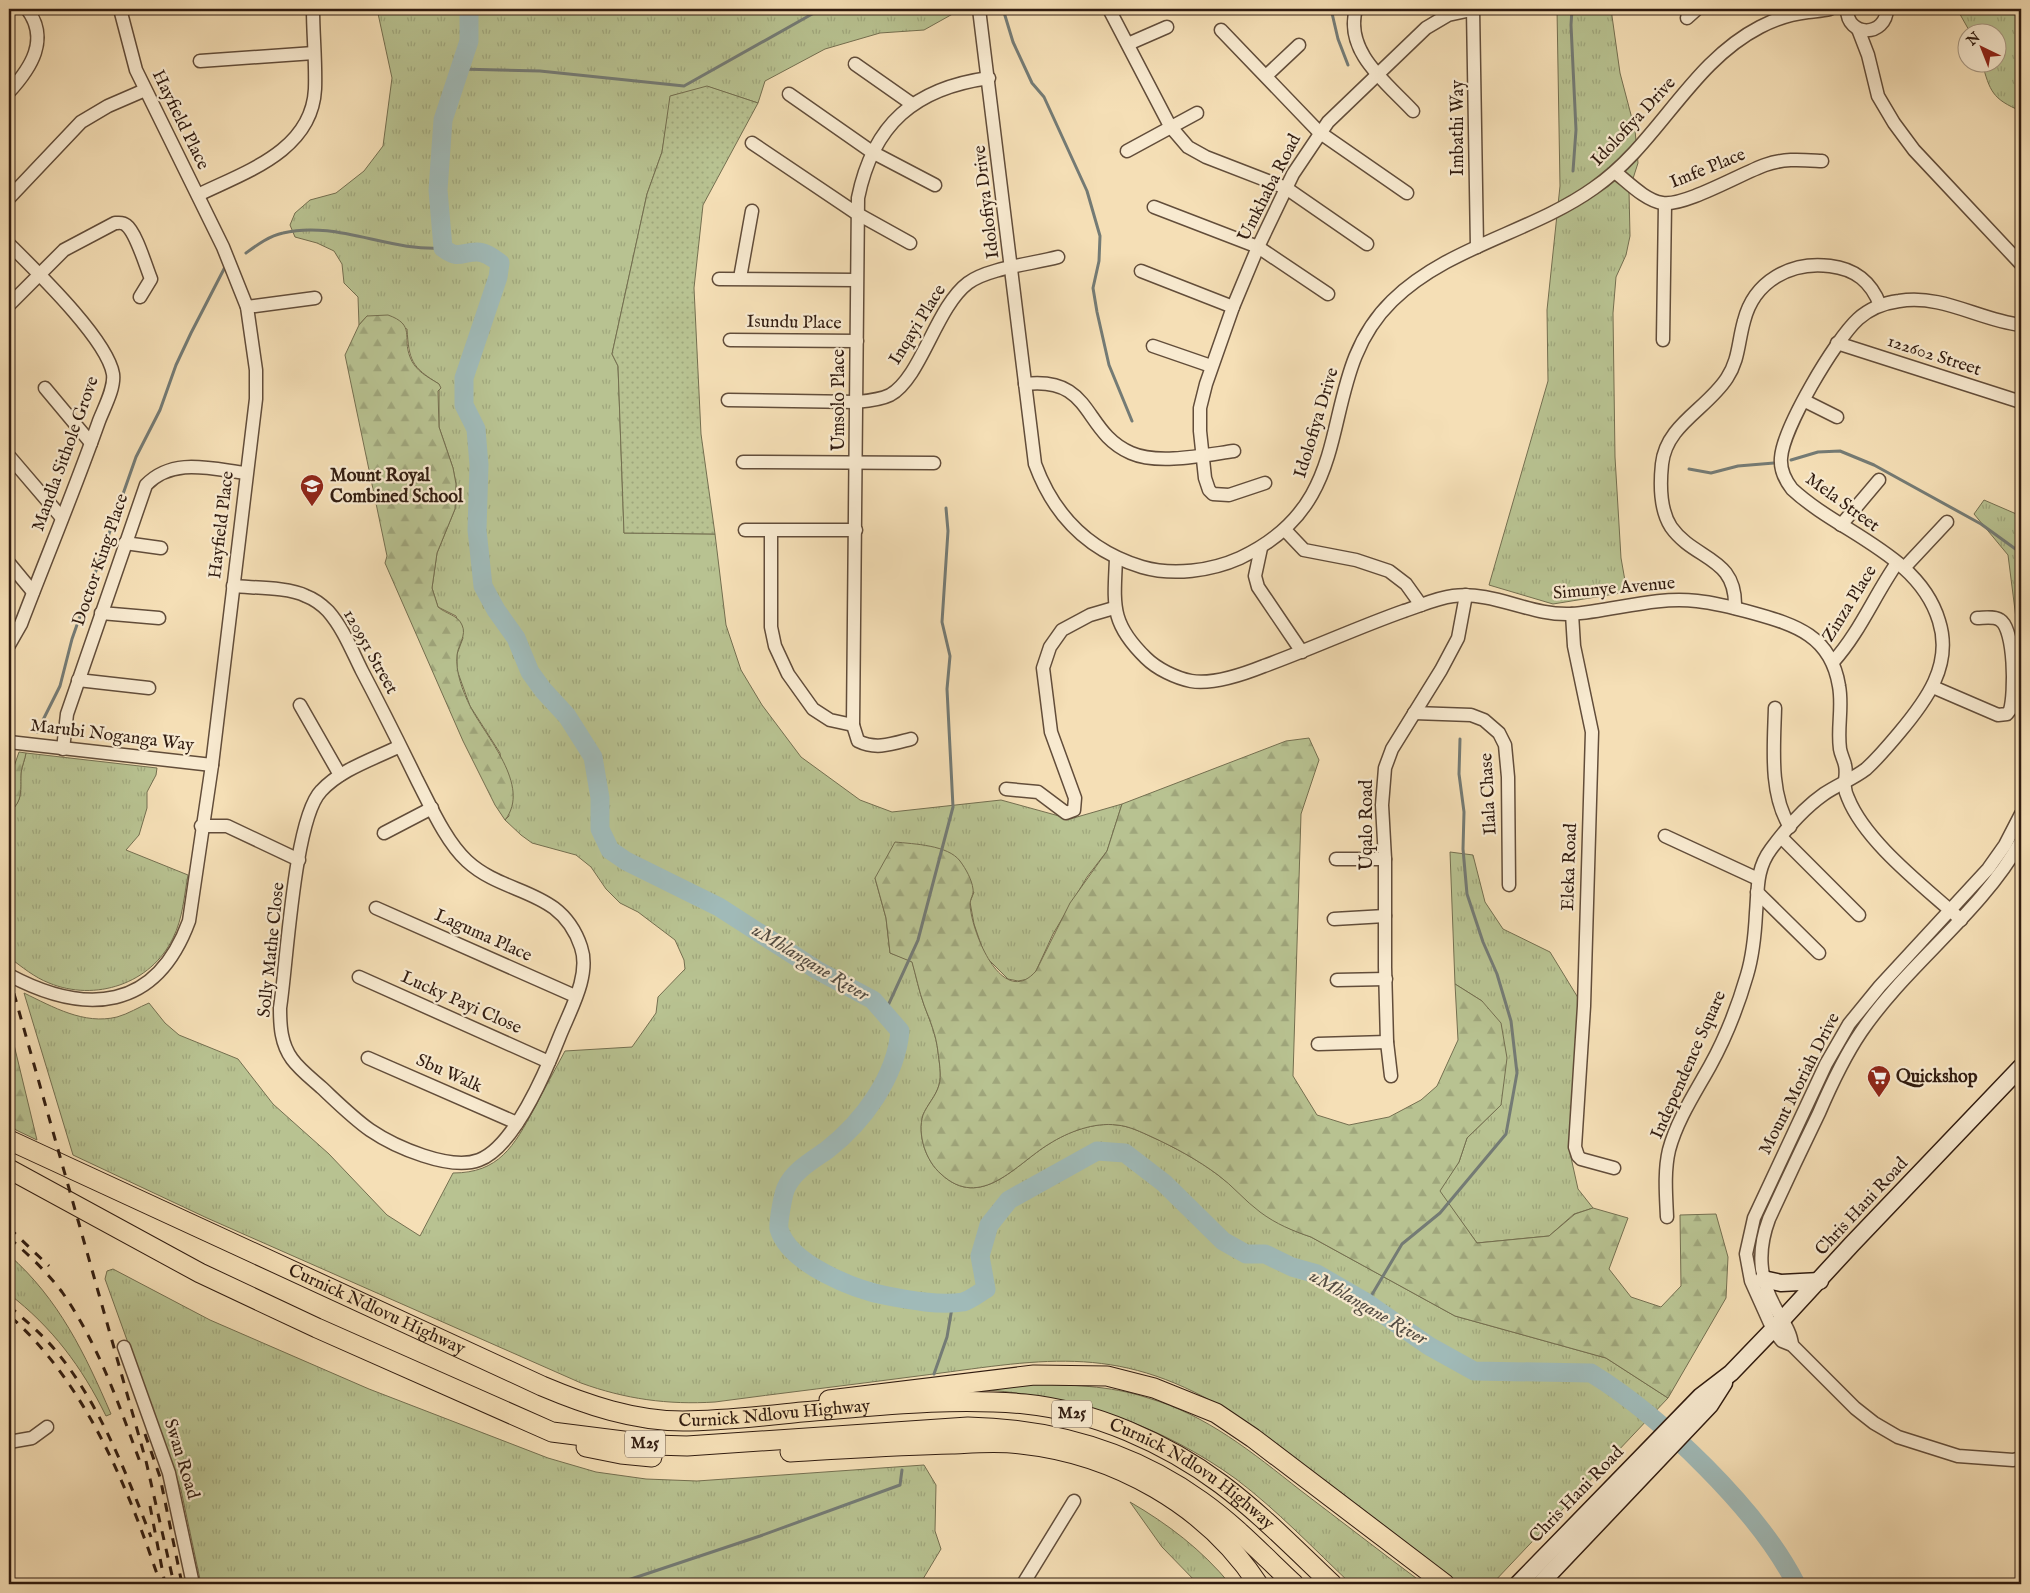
<svg xmlns="http://www.w3.org/2000/svg" width="2030" height="1593" font-family="'IM FELL English',serif">
<style>
.grass{fill:url(#grass-tufts);stroke:#746f50}
.forest{fill:url(#forest-firs);stroke:#746f50}
.garden{fill:url(#garden-dots);stroke:#746f50}
.lines{fill:none;stroke-linecap:round;stroke-linejoin:round}
.stream{stroke:#747b75;stroke-width:3}
.river{stroke:#a0bab8;stroke-width:19}
.minor-casing{stroke:#624d3a;stroke-width:15}
.secondary-casing{stroke:#311c10;stroke-width:19}
.primary-casing{stroke:#311c10;stroke-width:21}
.minor{stroke:#f8ead0;stroke-width:12}
.secondary{stroke:#f8ead0;stroke-width:16}
.primary{stroke:#f5dfb6;stroke-width:19}
.rail{stroke:#311c10;stroke-width:3;stroke-dasharray:9 9;stroke-linecap:butt}
.labels{text-anchor:middle;dominant-baseline:central;stroke-width:4.5;stroke-linejoin:round;paint-order:stroke}
.shield{fill:#f8ead0;stroke:#6d5a4a;stroke-width:1}
.shield-label{font-size:16px;font-weight:bold;fill:#311c10}
.street-label{font-size:18px;fill:#311c10;stroke:#f8ead0}
.poi-label{font-size:18px;font-weight:bold;fill:#311c10;stroke:#f8ead0;text-anchor:start}
.water-label{font-size:19px;font-style:italic;fill:#524b42;stroke:#f8ead0}
</style>
<defs>
<pattern id="grass-tufts" width="24" height="20" patternUnits="userSpaceOnUse" patternTransform="scale(1.25)"><rect width="24" height="20" fill="#b8c291"/><path d="M3 7l-1-3M5 7V3M7 7l1-3M15 17l-1-3M17 17v-4M19 17l1-3" fill="none" stroke="#9fa67c"/></pattern>
<pattern id="forest-firs" width="22" height="20" patternUnits="userSpaceOnUse" patternTransform="scale(1.25)"><rect width="22" height="20" fill="#b8c291"/><path d="M5 1l3.5 6h-7zM16 11l3.5 6h-7z" fill="#9fa67c"/></pattern>
<pattern id="garden-dots" width="8" height="8" patternUnits="userSpaceOnUse" patternTransform="scale(1.25)"><rect width="8" height="8" fill="#b8c291"/><path d="M2 2h.1M6 6h.1" fill="none" stroke="#9fa67c" stroke-width="1.8" stroke-linecap="round"/></pattern>
</defs>
<rect width="100%" height="100%" fill="#f5dfb6"/>
<filter id="stains"><feTurbulence type="fractalNoise" baseFrequency=".004" numOctaves="4"/><feColorMatrix values="0 0 0 0 .2 0 0 0 0 .09 0 0 0 0 .02 0 0 0 .5 -.17"/></filter>
<radialGradient id="worn" r=".72"><stop offset=".6" stop-color="#630" stop-opacity="0"/><stop offset="1" stop-color="#630" stop-opacity=".3"/></radialGradient>
<g class="grass">
<path d="M377,9H969L958,11L924,30L880,33L825,49L765,81L758,103L709,87L671,96L662,152L647,194L612,354L618,366L624,533L715,534L726,625L741,670L762,705L801,757L860,800L892,812L1001,800L1070,819L1122,804L1107,851L1087,877L1053,934L1036,971L1029,979L1018,981L1008,979L985,956L974,924L970,902L974,892L875,878L886,918L890,953L912,961C916,976 919,991 924,1005C930,1021 936,1034 938,1052C939,1061 942,1076 939,1085C936,1096 927,1105 923,1115C917,1135 926,1161 941,1174C981,1211 1016,1164 1049,1144C1067,1132 1094,1122 1117,1125C1129,1126 1141,1132 1152,1137C1174,1147 1198,1160 1218,1175C1253,1201 1266,1222 1311,1237L1455,1316L1606,1358L1668,1398L1493,1583L1459,1584L1225,1409C1113,1341 1038,1361 918,1376C850,1385 782,1393 715,1402C668,1405 625,1399 581,1383L207,1218L73,1155L24,993C53,1007 84,1025 117,1017C128,1014 139,1007 149,1003L165,1023L179,1035L238,1059L273,1104L329,1154L387,1215L420,1236L453,1173C499,1173 514,1146 534,1109C544,1089 555,1070 565,1051L632,1047L656,1013L658,997L685,969L684,960L675,940L638,912L620,903L606,889L591,867L576,855L532,843L521,835L505,820L509,816L500,753L470,706L457,670V654L463,638L456,616L438,607L432,588L437,553L455,509L456,484L453,468L439,427V384C411,367 409,360 407,329L367,316L359,325L358,297L344,283L342,264L334,251L317,243L295,237L290,225L295,213L310,200L336,193L364,171L383,146L392,78Z"/>
<polygon points="1557,9 1611,9 1620,73 1635,130 1638,163 1629,191 1630,236 1626,255 1616,277 1613,313 1615,457 1621,558 1627,592 1553,604 1489,585 1548,381 1547,310 1560,186"/>
<path d="M1957,9H2021V111C1992,99 1990,91 1982,63L1998,62V32H1970Z"/>
<polygon points="1984,500 2021,516 2021,740 2016,734 2020,713 2018,634 2008,555 1974,514"/>
<path d="M26,753L157,768L156,775L147,792V808L139,835L126,850L188,875C184,896 183,918 173,938C151,984 95,1002 49,983C34,977 22,967 10,958L9,812C24,801 20,789 21,773C22,766 25,759 26,753Z"/>
<polygon points="1450,852 1473,855 1485,902 1503,929 1550,952 1580,1001 1570,1153 1578,1189 1593,1208 1574,1214 1549,1236 1477,1243 1439,1191 1459,1162 1467,1138 1501,1105 1482,1001 1455,984"/>
<path d="M9,1255C59,1299 85,1354 111,1414L106,1416C82,1367 52,1327 9,1294Z"/>
<polygon points="113,1269 210,1320 369,1389 548,1458 596,1472 646,1479 697,1481 924,1465 936,1485 935,1531 941,1549 920,1584 201,1584 181,1490 105,1279 107,1271"/>
<path d="M1028,1384C1070,1385 1109,1385 1148,1398C1207,1415 1253,1453 1300,1490C1341,1521 1382,1553 1424,1584H1351C1314,1549 1277,1510 1236,1479C1163,1426 1078,1397 988,1390Z"/>
<path d="M1130,1502C1168,1524 1202,1550 1230,1584H1198L1162,1547Z"/>
</g>
<g class="forest">
<path d="M388,315C416,325 402,337 410,357C415,371 428,377 439,384L441,388L438,391L439,427L453,468L456,484L455,509L437,553L432,588L438,607C446,614 458,615 462,625C467,635 458,645 457,655C455,671 463,692 470,706C485,736 532,786 505,820L495,805L463,741L385,563L387,556L345,355L359,325L367,316Z"/>
<path d="M1309,738L1319,760L1301,814L1293,1076L1317,1115L1349,1125L1389,1117L1421,1100L1437,1086L1458,1040L1455,984L1482,1001L1501,1023L1507,1058L1501,1105L1467,1138L1459,1162L1440,1191L1477,1243L1549,1236L1575,1214L1593,1208L1628,1218L1609,1269L1631,1297L1661,1307L1681,1286L1680,1215L1716,1214L1728,1257L1726,1298L1668,1398L1606,1358L1455,1316L1311,1237C1293,1231 1276,1224 1260,1212C1245,1201 1233,1186 1218,1175C1198,1160 1174,1147 1152,1137C1141,1132 1129,1126 1117,1125C1094,1122 1068,1132 1049,1144C1016,1164 981,1211 941,1174C926,1161 917,1135 923,1115C927,1105 936,1096 939,1085C942,1076 939,1061 938,1052C936,1034 930,1021 924,1005C919,991 916,976 912,962L890,953L886,918L875,878L895,842C914,844 948,845 960,861C966,869 972,880 973,889C974,894 970,899 970,904C971,931 1002,1010 1036,971L1070,903L1107,851L1122,804L1286,741Z"/>
<path d="M19,752L26,753C25,759 22,766 21,773C20,789 24,801 9,812V781Z"/>
<polygon points="9,1024 37,1140 16,1130 9,1122"/>
</g>
<polygon class="garden" points="707,86 758,103 703,205 694,288 701,434 715,534 624,533 618,366 612,354 647,194 662,152 670,96"/>
<g class="lines">
<g class="stream">
<polyline points="1003,9 1013,42 1032,83 1044,97 1087,191 1100,236 1099,261 1093,288 1097,312 1109,365 1132,421"/>
<polyline points="1331,9 1338,39 1348,65"/>
<polyline points="1572,9 1571,25 1576,130 1573,171"/>
<polyline points="459,69 540,71 684,86 821,9"/>
<path d="M246,253C257,245 269,236 283,233C336,220 389,252 443,248"/>
<polyline points="1791,460 1818,452 1840,451 1874,465 1981,524 2021,553"/>
<polyline points="1689,469 1711,473 1738,466 1774,463"/>
<polyline points="37,732 60,686 72,639 136,457 160,410 176,365 191,333 225,267"/>
<polyline points="885,1012 918,940 953,807 947,689 950,656 942,622 948,531 946,508"/>
<polyline points="1367,1303 1402,1244 1440,1213 1506,1134 1517,1073 1511,1021 1497,974 1483,942 1467,894 1463,849 1464,812 1459,774 1460,739"/>
<polyline points="934,1374 947,1337 953,1302"/>
<polyline points="616,1584 760,1536 900,1485 902,1470"/>
</g>
<path class="river" d="M469,9V41L443,120L438,190L443,248C459,260 461,252 477,252C486,252 493,258 500,263L498,277L464,378V405L476,429L479,465L477,530L483,586L496,610L516,638L530,672L543,690L567,716L593,757L600,798V829L610,850L626,861L719,907L817,970L873,1000L900,1031C896,1077 863,1122 827,1150C813,1160 793,1171 786,1188C783,1194 778,1223 779,1229C789,1264 855,1290 888,1296C909,1300 941,1306 963,1302C970,1300 979,1293 986,1289L980,1256L989,1225L1009,1200L1097,1151L1125,1153L1164,1183L1223,1241L1246,1254H1265L1292,1267L1317,1274L1367,1303L1429,1346L1474,1371L1591,1373C1661,1416 1759,1511 1796,1584"/>
<g class="minor-casing">
<g id="minor">
<path d="M979,9L1035,464C1054,516 1089,551 1142,567C1173,576 1211,571 1240,558C1368,498 1310,381 1392,301C1448,246 1531,233 1594,188C1658,144 1690,63 1760,27C1775,19 1791,14 1808,12C1815,11 1822,11 1830,9"/>
<polyline points="1109,9 1170,126 1188,147 1206,157 1286,188 1367,244"/>
<path d="M1356,9C1344,52 1387,83 1413,111"/>
<polyline points="1473,9 1477,247"/>
<path d="M1847,9C1847,38 1886,37 1887,9"/>
<polyline points="1687,18 1697,9"/>
<polyline points="1858,29 1868,55 1878,96 1894,123 1914,150 2021,264"/>
<polyline points="1221,30 1319,132 1407,193"/>
<polyline points="1128,44 1167,27"/>
<polyline points="200,61 314,53"/>
<polyline points="855,64 912,104"/>
<polyline points="1266,76 1299,45"/>
<path d="M9,92C31,68 50,39 27,9"/>
<polyline points="789,94 872,152 935,185"/>
<polyline points="752,143 856,213 910,243"/>
<polyline points="1127,151 1197,113"/>
<path d="M1615,172C1629,183 1645,200 1662,203C1684,207 1742,173 1765,165C1784,158 1803,160 1822,161"/>
<path d="M198,195C245,172 312,151 315,89C316,62 313,35 313,9"/>
<polyline points="9,198 81,122 108,106 145,90"/>
<polyline points="1154,207 1258,247 1328,294"/>
<path d="M9,244C35,270 107,339 113,374C115,388 104,408 99,421C75,489 47,556 21,624L9,645"/>
<polyline points="1141,271 1233,307"/>
<polyline points="740,278 752,211"/>
<polyline points="719,279 856,280"/>
<path d="M9,305L64,250L115,223C119,223 123,222 126,225C136,232 146,267 151,279L140,297"/>
<polyline points="247,307 315,298"/>
<polyline points="730,340 857,341"/>
<polyline points="1663,340 1665,204"/>
<polyline points="1837,343 2021,402"/>
<polyline points="1153,346 1211,366"/>
<path d="M1025,384C1094,376 1082,432 1131,453C1158,465 1205,455 1234,451"/>
<polyline points="45,388 91,443"/>
<path d="M728,400L856,402C867,401 880,400 890,395C921,378 936,307 968,283C988,268 1032,264 1058,257"/>
<polyline points="1805,401 1837,417"/>
<polyline points="9,456 62,518"/>
<polyline points="743,462 934,463"/>
<polyline points="1265,483 1229,495 1213,494 1209,490 1205,478 1200,431 1200,408 1206,384 1233,307 1258,247 1293,174 1328,122 1426,28 1448,15 1476,9"/>
<polyline points="1841,525 1879,480"/>
<polyline points="745,530 856,530"/>
<polyline points="1285,530 1304,550 1356,560 1389,571 1406,584 1421,605"/>
<polyline points="771,532 771,627 775,646 788,674 813,709 830,720 853,725"/>
<polyline points="125,543 161,548"/>
<polyline points="1261,548 1255,576 1258,587 1302,652"/>
<path d="M1116,559C1114,605 1110,623 1146,658C1157,669 1176,678 1191,681C1213,685 1244,674 1264,666C1311,649 1356,628 1404,611C1420,606 1436,598 1453,596C1495,591 1530,616 1571,614C1614,611 1654,596 1697,601C1716,603 1735,608 1753,613C1796,625 1831,636 1839,686C1843,707 1837,728 1840,749C1841,755 1844,760 1845,765C1848,778 1841,783 1848,798C1866,843 1925,887 1961,920"/>
<polyline points="9,563 33,592"/>
<polyline points="1904,568 1947,522"/>
<path d="M233,586C254,588 288,587 306,596C314,599 322,605 328,611C343,628 352,651 362,671C381,707 399,743 417,780C430,805 446,842 467,861C506,897 561,887 581,947C591,976 569,1012 559,1038C546,1071 514,1147 479,1160C450,1171 395,1147 370,1130C353,1118 338,1103 322,1088C312,1079 300,1070 292,1059C281,1044 280,1026 280,1008C287,963 294,819 321,791C341,769 374,759 400,746"/>
<path d="M1735,608C1737,556 1695,561 1671,527C1660,510 1660,483 1662,464C1666,425 1707,409 1727,378C1739,360 1738,342 1744,321C1754,281 1791,261 1830,266C1856,269 1871,282 1880,305"/>
<polyline points="101,613 159,618"/>
<polyline points="1572,614 1574,646 1592,732 1584,1006 1575,1147 1578,1156 1581,1159 1614,1168"/>
<path d="M1833,662C1860,632 1874,596 1897,563"/>
<polyline points="78,680 149,688"/>
<path d="M1933,687L1998,715L2007,714L2010,710C2015,694 2015,629 2000,620C1994,616 1984,618 1977,618"/>
<polyline points="300,705 340,775"/>
<path d="M1775,708C1774,746 1769,794 1790,827"/>
<polyline points="1414,713 1471,715 1484,720 1499,733 1505,745 1508,777 1509,885"/>
<path d="M911,739C892,744 876,750 858,741L853,725L858,198C873,124 915,88 989,78"/>
<polyline points="9,742 212,765"/>
<path d="M63,749L67,714L146,485C173,457 211,469 246,473"/>
<polyline points="1006,789 1038,792 1066,813 1074,810 1075,798 1051,732 1043,668 1050,647 1062,630 1090,615 1114,608"/>
<polyline points="2021,814 2005,845 1988,869 1880,986 1849,1024 1826,1064 1754,1218 1746,1254 1751,1281 1773,1330 1782,1341 1792,1345 1855,1408 1874,1423 1898,1437 1958,1456 2013,1460 2021,1458"/>
<polyline points="201,826 227,826 299,860"/>
<polyline points="384,833 432,808"/>
<polyline points="1665,836 1758,879"/>
<polyline points="1781,837 1859,915"/>
<polyline points="1336,859 1385,859"/>
<polyline points="1757,892 1819,953"/>
<polyline points="376,908 575,996"/>
<polyline points="1334,919 1385,916"/>
<path d="M9,975C86,1016 156,1011 189,921L212,765L256,399V370L247,307L223,247L136,70L120,9"/>
<polyline points="359,977 549,1062"/>
<polyline points="1337,980 1386,979"/>
<polyline points="1318,1044 1387,1042"/>
<polyline points="368,1058 517,1123"/>
<polyline points="1391,1076 1387,1042 1385,967 1385,859 1382,805 1385,768 1392,749 1441,670 1458,638 1466,595"/>
<path d="M1667,1217C1666,1195 1664,1171 1669,1150C1677,1120 1695,1093 1710,1066C1726,1037 1738,1006 1747,975C1753,955 1755,933 1756,913C1758,889 1756,869 1771,849C1785,830 1804,808 1824,794C1837,785 1853,779 1866,769C1878,758 1889,745 1899,733C1926,701 1953,665 1939,621C1919,554 1839,533 1792,489C1785,480 1780,470 1781,458C1783,428 1835,340 1858,319C1869,309 1884,303 1899,301C1943,294 1979,320 2021,325"/>
<path d="M1792,1345C1791,1332 1782,1320 1776,1309C1759,1279 1757,1251 1769,1219C1785,1184 1802,1148 1819,1113C1831,1085 1844,1057 1861,1032C1908,963 1980,914 2021,841"/>
<polyline points="124,1347 169,1473 193,1584"/>
<polyline points="9,1442 32,1438 47,1427"/>
<polyline points="1023,1584 1074,1501"/>
</g>
</g>
<g class="secondary-casing">
<g id="secondary">
<polyline points="1763,1279 1781,1283 1820,1281"/>
<polyline points="1518,1584 1701,1396 1731,1373 1782,1320 1852,1244 2021,1067"/>
<polyline points="1540,1584 1710,1405 1724,1383"/>
</g>
</g>
<g class="primary-casing">
<g id="primary">
<path id="s1" d="M9,1140L542,1386C587,1405 634,1421 683,1421C722,1421 763,1416 802,1412C876,1406 950,1397 1025,1404C1094,1411 1166,1443 1221,1484C1261,1514 1296,1550 1332,1584"/>
<path d="M9,1169L200,1273L317,1328L552,1432L655,1445L687,1446L968,1427C1053,1429 1131,1451 1201,1501C1235,1525 1264,1556 1294,1584"/>
<polyline points="829,1400 1034,1375 1107,1376 1154,1388 1216,1413 1253,1438 1445,1584"/>
<polyline points="586,1447 621,1454 652,1457"/>
<path d="M790,1452C844,1449 898,1445 952,1444C975,1443 998,1441 1021,1444C1115,1454 1206,1505 1258,1584"/>
</g>
</g>
<use href="#minor" class="minor"/>
<use href="#secondary" class="secondary"/>
<use href="#primary" class="primary"/>
<g class="rail">
<polyline points="9,976 146,1461 174,1584"/>
<polyline points="9,1228 49,1266"/>
<path d="M9,1238C28,1254 47,1272 62,1292C98,1343 119,1405 140,1462"/>
<path d="M9,1306C25,1320 42,1334 56,1351C100,1404 126,1473 151,1537"/>
<path d="M11,1317C85,1383 127,1485 158,1577"/>
<polyline points="145,1434 160,1477 182,1584"/>
<polyline points="150,1506 165,1584"/>
</g>
</g>
<defs>
<g id="school-pin" transform="scale(1.25)"><path d="M0 17L-7.5 6A9.5 9.5 0 1 1 7.5 6Z" fill="#8f2418" stroke="#f8ead0"/><path d="M0-5L7-2L0 1L-7-2ZM-4 1L0 2.5L4 1V4Q0 6-4 4Z" fill="#fff"/></g>
<g id="supermarket-pin" transform="scale(1.25)"><path d="M0 17L-7.5 6A9.5 9.5 0 1 1 7.5 6Z" fill="#8f2418" stroke="#f8ead0"/><path d="M-6-5.5h2.5l.6 2H6L4.5 2H-2.5L-4.4-4H-6ZM-1.5 3.2a1.3 1.3 0 1 0 .1 0ZM3 3.2a1.3 1.3 0 1 0 .1 0Z" fill="#fff"/></g>
</defs>
<g fill-rule="evenodd">
<use href="#school-pin" x="312" y="486"/>
<use href="#supermarket-pin" x="1879" y="1077"/>
</g>
<g class="labels">
<g class="shield">
<rect x="1052" y="1400.5" width="40" height="27" rx="4"/>
<rect x="625" y="1430.5" width="40" height="27" rx="4"/>
</g>
<g class="shield-label">
<text x="1072" y="1414">M25</text>
<text x="645" y="1444">M25</text>
</g>
<g class="street-label">
<text transform="translate(180 120) rotate(64)">Hayfield Place</text>
<text transform="translate(1634 122) rotate(-47)">Idolofiya Drive</text>
<text transform="translate(1458 128) rotate(-90)">Imbathi Way</text>
<text transform="translate(1708 169) rotate(-22)">Imfe Place</text>
<text transform="translate(1270 188) rotate(-63)">Umkhaba Road</text>
<text transform="translate(987 202) rotate(-97)">Idolofiya Drive</text>
<text transform="translate(794 323) rotate(1)">Isundu Place</text>
<text transform="translate(918 325) rotate(-58)">Inqayi Place</text>
<text transform="translate(1934 356) rotate(18)">122602 Street</text>
<text transform="translate(839 400) rotate(-90)">Umsolo Place</text>
<text transform="translate(1317 423) rotate(-73)">Idolofiya Drive</text>
<text transform="translate(66 454) rotate(-70)">Mandla Sithole Grove</text>
<text transform="translate(1842 503) rotate(36)">Mela Street</text>
<text transform="translate(222 525) rotate(-83)">Hayfield Place</text>
<text transform="translate(101 560) rotate(-71)">Doctor King Place</text>
<text transform="translate(1614 589) rotate(-5)">Simunye Avenue</text>
<text transform="translate(1850 604) rotate(-58)">Zinza Place</text>
<text transform="translate(370 652) rotate(61)">120951 Street</text>
<text transform="translate(112 736) rotate(7)">Marubi Noganga Way</text>
<text transform="translate(1489 794) rotate(-93)">Ilala Chase</text>
<text transform="translate(1367 825) rotate(-90)">Uqalo Road</text>
<text transform="translate(1570 867) rotate(-88)">Eleka Road</text>
<text transform="translate(483 936) rotate(24)">Laguma Place</text>
<text transform="translate(272 950) rotate(-84)">Solly Mathe Close</text>
<text transform="translate(461 1003) rotate(24)">Lucky Payi Close</text>
<text transform="translate(1689 1065) rotate(-66)">Independence Square</text>
<text transform="translate(449 1074) rotate(24)">Sbu Walk</text>
<text transform="translate(1800 1084) rotate(-63)">Mount Moriah Drive</text>
<text transform="translate(1862 1207) rotate(-47)">Chris Hani Road</text>
<text stroke="none"><textPath href="#s1" startOffset="405">Curnick Ndlovu Highway</textPath></text>
<text stroke="none"><textPath href="#s1" startOffset="825">Curnick Ndlovu Highway</textPath></text>
<text transform="translate(181 1459) rotate(73)">Swan Road</text>
<text stroke="none"><textPath href="#s1" startOffset="1260">Curnick Ndlovu Highway</textPath></text>
<text transform="translate(1577 1495) rotate(-46)">Chris Hani Road</text>
</g>
<g class="poi-label">
<text x="330" y="476">Mount Royal<tspan x="330" dy="21">Combined School</tspan></text>
<text x="1896" y="1077">Quickshop</text>
</g>
<g class="water-label">
<text transform="translate(810 963) rotate(31)">uMhlangane River</text>
<text transform="translate(1368 1308) rotate(30)">uMhlangane River</text>
</g>
</g>
<rect width="2030" height="1593" fill="none" stroke="#f5dfb6" stroke-width="30"/>
<rect x="10" y="10" width="2010" height="1573" fill="none" stroke="#311c10" stroke-width="2.5"/>
<rect x="15" y="15" width="2000" height="1563" fill="none" stroke="#311c10"/>
<g transform="translate(1982 48) rotate(317)"><circle r="24" fill="#f8ead0" stroke="#a89883"/>
<path d="M0-4L9 19L0 12L-9 19Z" fill="#8f2418"/>
<text y="-8" font-size="14" font-weight="bold" text-anchor="middle" fill="#311c10">N</text>
</g>
<rect width="100%" height="100%" filter="url(#stains)"/>
<rect width="100%" height="100%" fill="url(#worn)"/>
</svg>
